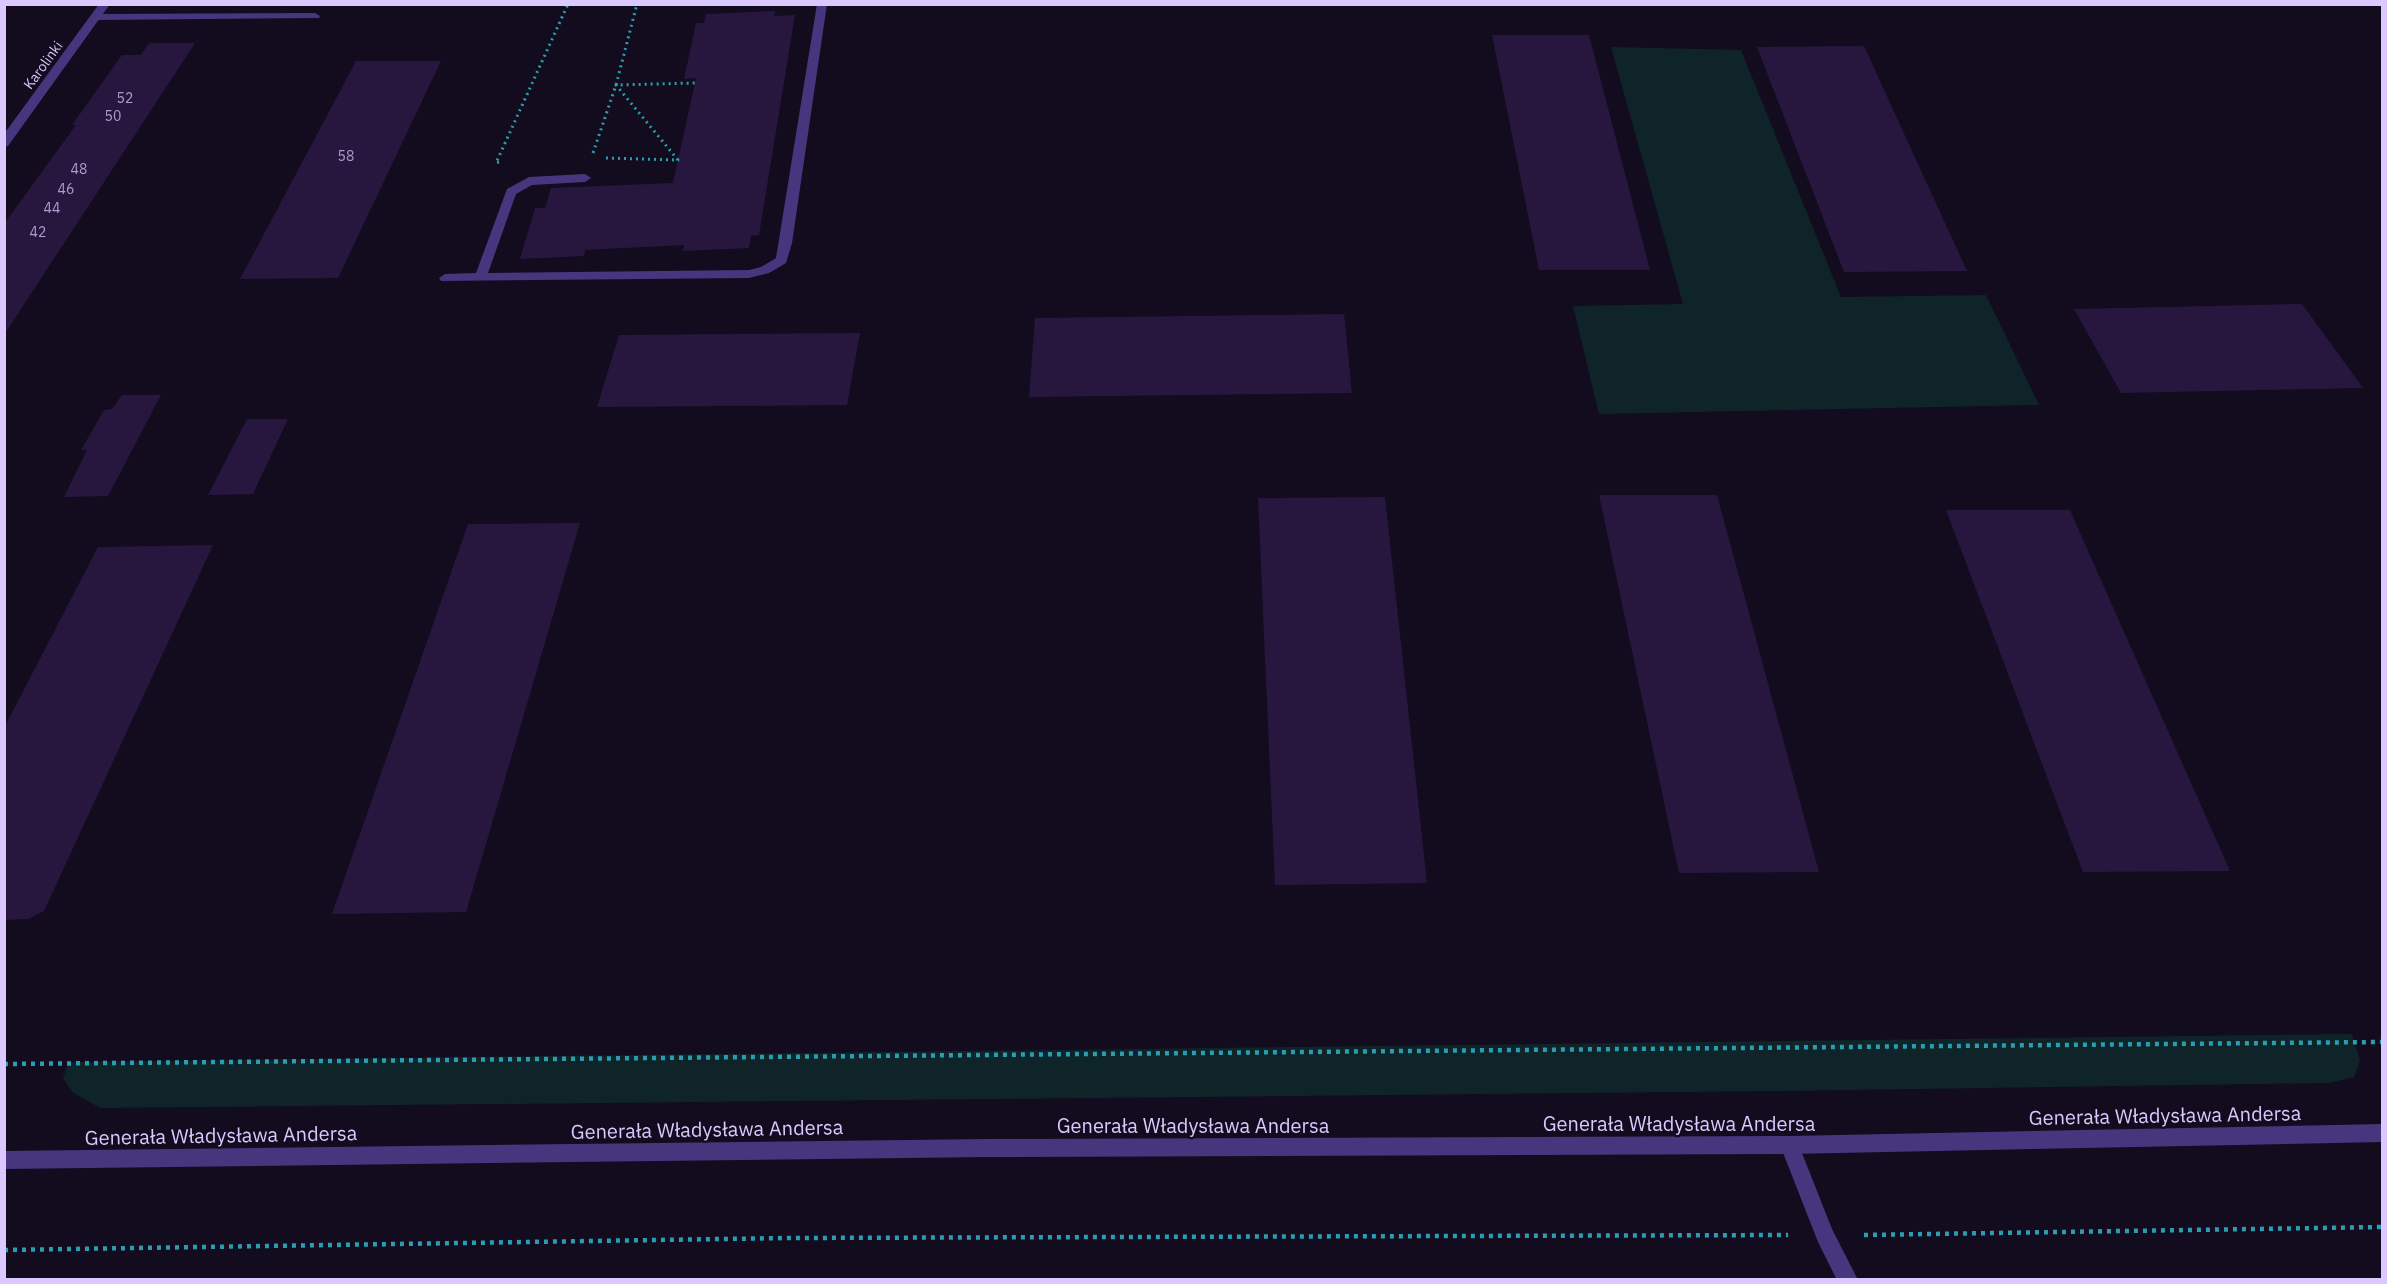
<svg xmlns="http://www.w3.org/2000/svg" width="2387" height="1284" font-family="'IBM Plex Sans',sans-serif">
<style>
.green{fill:#0f2428}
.building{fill:#27173f}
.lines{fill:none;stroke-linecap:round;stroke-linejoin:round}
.path-far1{stroke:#2b9db0;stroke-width:3;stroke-dasharray:2 4;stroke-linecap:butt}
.path{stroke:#2b9db0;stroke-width:4.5;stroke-dasharray:4 5;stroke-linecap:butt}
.service{fill:#47367e;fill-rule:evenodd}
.minor{fill:#47367e;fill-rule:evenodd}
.tertiary{fill:#47367e;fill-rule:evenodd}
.labels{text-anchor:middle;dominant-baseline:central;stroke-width:4.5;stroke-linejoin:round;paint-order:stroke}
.far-street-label{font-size:14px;fill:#dac8ff;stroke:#120c1e}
.number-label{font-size:14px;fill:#ad9ccf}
.near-street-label{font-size:20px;fill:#dac8ff;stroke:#120c1e}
</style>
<rect width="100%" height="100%" fill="#120c1e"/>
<g class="green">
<polygon points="1611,47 1741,50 1841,297 1986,295 2039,405 1599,414 1573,306 1683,304"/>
<polygon points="2352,1034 2360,1061 2354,1077 2329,1083 1783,1091 100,1108 72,1092 63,1078 69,1062"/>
</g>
<g class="building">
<polygon points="775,11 774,16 795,15 759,235 751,236 749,248 683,251 684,245 585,250 584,256 520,259 535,208 545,208 551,188 673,183 696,78 684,79 696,23 704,23 706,14"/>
<polygon points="1492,35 1589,35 1650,270 1539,270"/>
<polygon points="149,43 195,43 4,335 4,224 76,125 72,125 122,55 141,55"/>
<polygon points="1864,46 1967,271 1844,272 1757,47"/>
<polygon points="356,61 441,61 338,278 240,279"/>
<polygon points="2302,304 2363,388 2121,393 2074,309"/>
<polygon points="1344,314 1352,393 1029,397 1035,318"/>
<polygon points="860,333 847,405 597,407 619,335"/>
<polygon points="122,395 161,395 108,496 64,497 87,450 81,450 104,410 112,409"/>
<polygon points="247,419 288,419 253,494 208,495"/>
<polygon points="1599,495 1717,495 1819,872 1679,873"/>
<polygon points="1385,497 1427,883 1275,885 1258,498"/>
<polygon points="1946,510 2070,510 2230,871 2083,872"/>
<polygon points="580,523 466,912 332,914 468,524"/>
<polygon points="213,545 44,911 28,919 4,920 4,728 98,547"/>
</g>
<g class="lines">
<g class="path-far1">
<polyline points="593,153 616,85 637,4"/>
<polyline points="606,158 678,160 616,85 695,83"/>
<polyline points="499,162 496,163 568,4"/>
</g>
<g class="path">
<polyline points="4,1064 2382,1042"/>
<polyline points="1864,1235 2382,1227"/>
<polyline points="4,1250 787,1238 1788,1235"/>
</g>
<polygon class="service" points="315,13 320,16 319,18 96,20 91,17 96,14"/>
<g class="minor">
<polygon points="99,4 110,4 8,146 4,147 4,134"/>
<polygon points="817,4 827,4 792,243 786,263 769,273 749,278 441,281 439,278 445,274 476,273 507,189 529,177 585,174 591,178 585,182 532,185 516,194 488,273 749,270 761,267 776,258"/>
<polygon points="1789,1136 1796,1138 1832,1229 1858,1280 1837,1280 1818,1242 1780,1145 1782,1138"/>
</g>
<polygon class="tertiary" points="2382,1124 2382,1142 1789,1154 988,1157 4,1169 4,1151 988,1139 1789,1136"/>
</g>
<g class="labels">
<g class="far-street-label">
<text transform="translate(43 65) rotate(-54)">Karolinki</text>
</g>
<g class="number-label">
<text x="125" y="98">52</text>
<text x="113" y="116">50</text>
<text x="346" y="156">58</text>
<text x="79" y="169">48</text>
<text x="66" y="189">46</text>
<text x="52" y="208">44</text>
<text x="38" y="232">42</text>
</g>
<g class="near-street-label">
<text transform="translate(2165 1115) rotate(-1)">Generała Władysława Andersa</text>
<text x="1679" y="1123">Generała Władysława Andersa</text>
<text x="1193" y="1125">Generała Władysława Andersa</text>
<text transform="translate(707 1129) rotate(-1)">Generała Władysława Andersa</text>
<text transform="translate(221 1135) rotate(-1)">Generała Władysława Andersa</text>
</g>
</g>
<rect width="2387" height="1284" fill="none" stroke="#dac8ff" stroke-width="12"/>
</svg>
